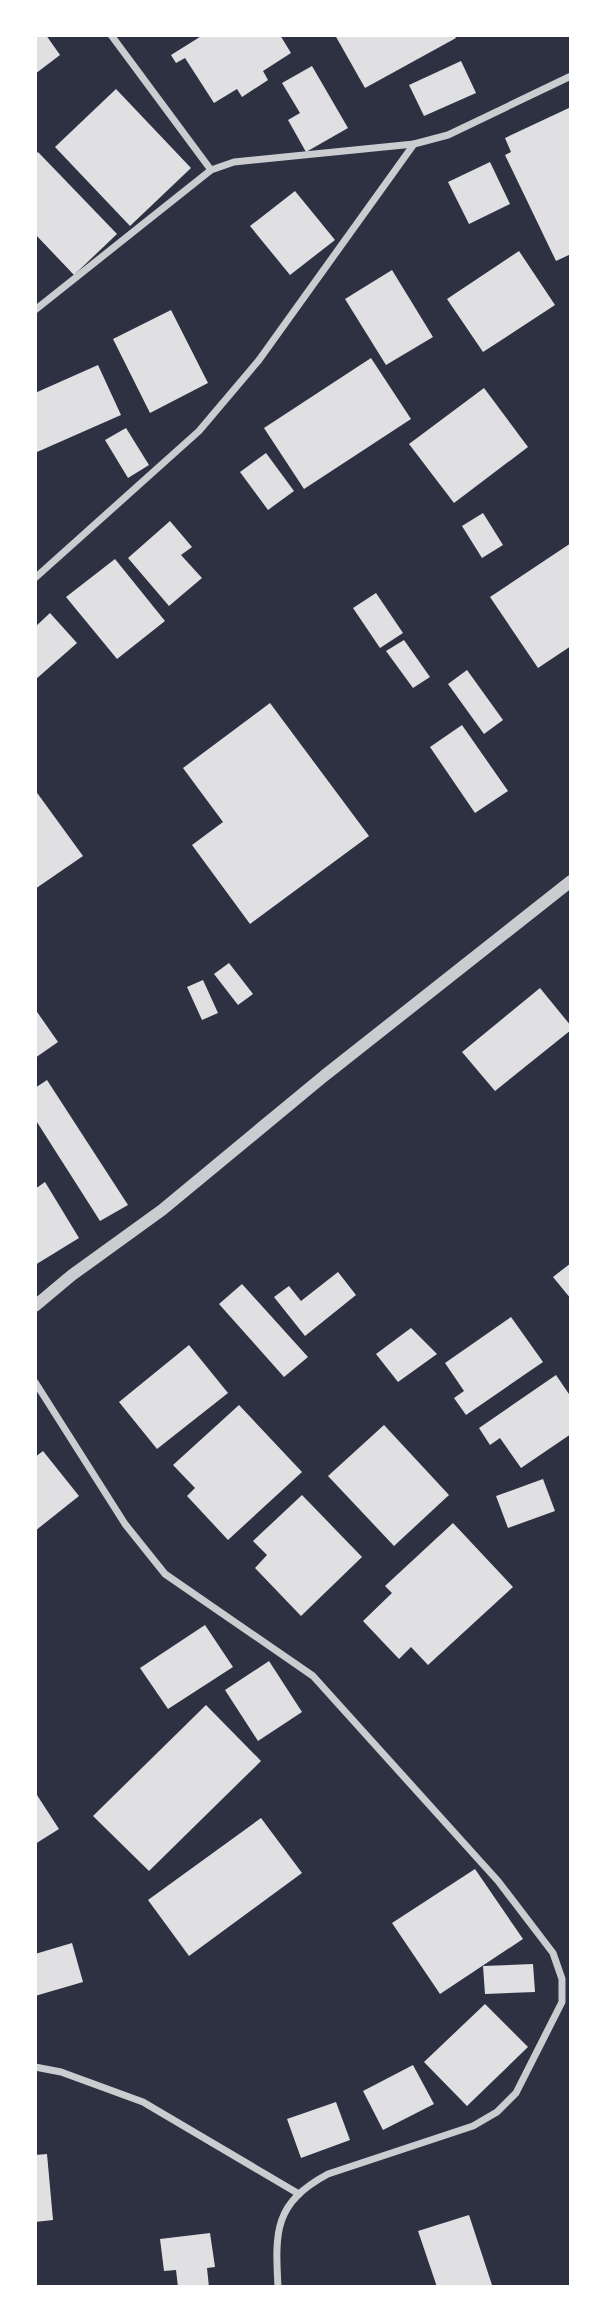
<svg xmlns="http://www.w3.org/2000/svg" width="606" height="2322" font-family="Helvetica,sans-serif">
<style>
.building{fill:#e0e0e3}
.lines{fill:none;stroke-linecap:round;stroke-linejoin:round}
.minor{stroke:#caccd0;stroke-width:7}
.tertiary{stroke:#caccd0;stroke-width:12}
</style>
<rect width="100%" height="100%" fill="#2d3142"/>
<g class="building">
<polygon points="35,35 46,35 60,55 35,74"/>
<polygon points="203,35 280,35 291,53 263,71 268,80 242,97 237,89 214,103 185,58 176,63 171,55"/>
<polygon points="335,35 454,35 456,38 365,88"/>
<polygon points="461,61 476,93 424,116 409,85"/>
<polygon points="312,66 348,128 306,152 288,120 300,113 282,83"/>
<polygon points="116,89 191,168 130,226 55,147"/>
<polygon points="571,107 571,254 556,261 505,155 511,152 505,138"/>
<polygon points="38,152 117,234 74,275 35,234 35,155"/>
<polygon points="490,162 510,204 469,224 448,182"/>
<polygon points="295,191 335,240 290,275 250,226"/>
<polygon points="519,251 555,305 483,352 447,299"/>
<polygon points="392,270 433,337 386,365 345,299"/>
<polygon points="171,310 208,383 150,413 113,339"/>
<polygon points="371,358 411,419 304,489 264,428"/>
<polygon points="98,365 121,415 37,452 35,447 35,393"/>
<polygon points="484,388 528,447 454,503 409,444"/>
<polygon points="126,428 149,465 128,478 105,440"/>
<polygon points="266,453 294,491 268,510 240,472"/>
<polygon points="483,513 503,545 482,558 462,526"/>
<polygon points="170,521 192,547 181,555 202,578 169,606 128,558"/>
<polygon points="571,543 571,646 538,668 490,597"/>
<polygon points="115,559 165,621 117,659 66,597"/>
<polygon points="376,593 403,633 380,648 353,608"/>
<polygon points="50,613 77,643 35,680 35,627"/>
<polygon points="404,640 430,677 413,688 386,651"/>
<polygon points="467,670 503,720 484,734 448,684"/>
<polygon points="270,703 369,836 250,924 192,845 223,822 183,768"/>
<polygon points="462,725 508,791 475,813 430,747"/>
<polygon points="35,790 83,856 35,889"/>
<polygon points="229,963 253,994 238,1005 214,974"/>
<polygon points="203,980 218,1013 202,1020 187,987"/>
<polygon points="540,988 571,1026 571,1030 495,1091 462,1052"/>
<polygon points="35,1009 58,1042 35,1058"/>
<polygon points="47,1080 128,1205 100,1221 35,1119 35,1088"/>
<polygon points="45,1182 79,1238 35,1265 35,1189"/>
<polygon points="571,1263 571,1299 553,1277"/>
<polygon points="338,1272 356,1295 305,1336 274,1297 289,1286 301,1301"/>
<polygon points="242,1284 308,1357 284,1377 219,1304"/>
<polygon points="511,1317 543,1362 466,1415 454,1398 464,1391 445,1363"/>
<polygon points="411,1328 437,1354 398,1382 376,1354"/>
<polygon points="189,1345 228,1393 157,1449 119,1402"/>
<polygon points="556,1375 571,1397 571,1434 521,1468 500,1438 490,1445 479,1428"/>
<polygon points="239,1405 302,1472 228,1540 187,1496 195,1488 173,1465"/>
<polygon points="384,1425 449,1495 394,1546 328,1476"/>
<polygon points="43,1451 79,1496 35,1531 35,1457"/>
<polygon points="543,1479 555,1511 508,1528 496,1496"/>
<polygon points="302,1495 362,1557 301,1616 255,1568 267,1555 253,1541"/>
<polygon points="453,1523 513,1587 428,1665 411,1647 399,1659 363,1621 392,1593 385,1586"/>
<polygon points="205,1625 233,1667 168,1709 140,1668"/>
<polygon points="269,1661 302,1712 258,1741 225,1690"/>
<polygon points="206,1705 261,1761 149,1871 93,1816"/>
<polygon points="35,1792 59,1829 35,1844"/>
<polygon points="261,1818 302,1873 189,1956 148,1900"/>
<polygon points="475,1869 523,1939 440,1994 392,1923"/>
<polygon points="72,1943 83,1982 35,1996 35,1954"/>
<polygon points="533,1964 535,1992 485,1994 483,1966"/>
<polygon points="485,2004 528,2047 467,2106 424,2062"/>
<polygon points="413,2065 434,2104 383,2130 363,2091"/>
<polygon points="336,2102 350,2140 301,2158 287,2119"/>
<polygon points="47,2154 53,2220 35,2222 35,2155"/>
<polygon points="469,2215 492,2285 486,2287 437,2287 418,2231"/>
<polygon points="210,2233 215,2267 207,2268 209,2287 178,2287 176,2270 164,2271 160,2239"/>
</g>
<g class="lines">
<g class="minor">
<polyline points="111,35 211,170"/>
<polyline points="35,310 211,170 234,162 414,144 448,135 571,76"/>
<polyline points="35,578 199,431 259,360 414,144"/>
<path d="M35,1382L125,1524L165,1574L313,1676L498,1881L553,1953L562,1979V2002L516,2093L497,2112L473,2126L328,2174C274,2203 275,2231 278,2287"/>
<polyline points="35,2067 61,2072 143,2102 299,2194"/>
</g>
<polyline class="tertiary" points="35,1306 72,1275 162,1210 324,1076 571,881"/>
</g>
<rect width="606" height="2322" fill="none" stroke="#ffffff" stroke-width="74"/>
</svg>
